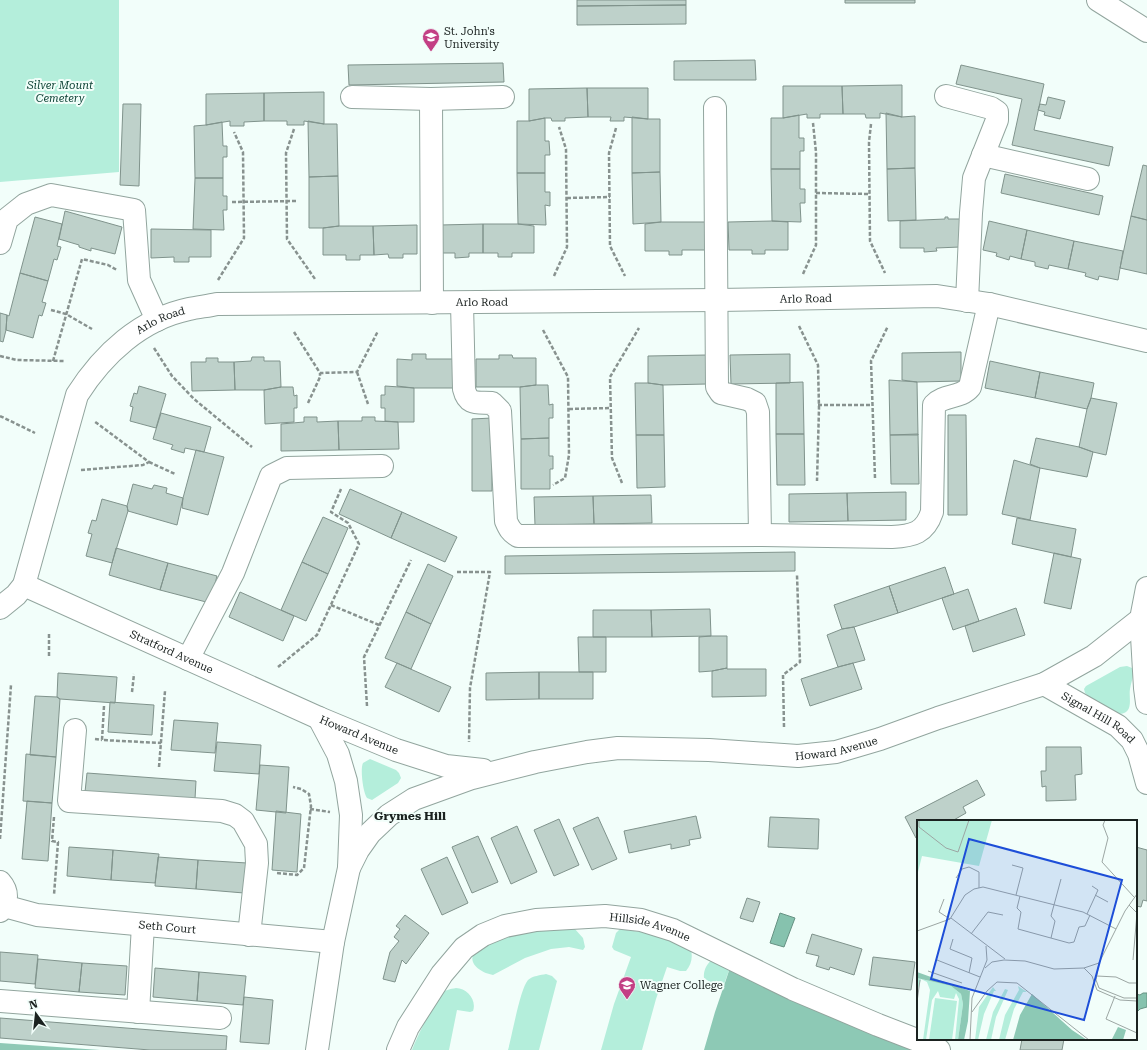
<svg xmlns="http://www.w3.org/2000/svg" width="1147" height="1050" font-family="'Roboto Serif',serif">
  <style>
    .green { fill: #b4eedb }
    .forest { fill: #8dc9b5 }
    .water { fill: #86c2ae; stroke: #669283 }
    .building { fill: #bed1ca; stroke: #80938c }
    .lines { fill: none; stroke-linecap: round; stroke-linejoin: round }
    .minor-casing { stroke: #92a59e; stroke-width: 24 }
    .path { stroke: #88928f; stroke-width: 2.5; stroke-dasharray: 4 2; stroke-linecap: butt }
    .minor { stroke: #fff; stroke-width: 22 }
    .labels { text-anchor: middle; stroke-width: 4; stroke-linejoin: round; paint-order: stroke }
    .poi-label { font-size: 11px; fill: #1b2220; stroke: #f2fefa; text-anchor: start }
    .park-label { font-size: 11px; font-style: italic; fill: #093f32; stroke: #f2fefa }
    .street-label { font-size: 11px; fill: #1b2220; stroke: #f2fefa }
    .neighbourhood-label { font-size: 12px; font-weight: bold; fill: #1b2220; stroke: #f2fefa }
    .inset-road { fill: none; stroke: #9ca6a3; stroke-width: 1 }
    .view { fill: #1d4ed8; fill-opacity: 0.15; stroke: #1d4ed8; stroke-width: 2 }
    .inset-edge { fill: none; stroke: #1b2220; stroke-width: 2 }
  </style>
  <rect width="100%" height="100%" fill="#f2fefa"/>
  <!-- green -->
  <path class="green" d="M0,0H119V172L0,182Z
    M1127,666L1132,668C1135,675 1131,682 1130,689C1129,695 1131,702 1129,708C1121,725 1092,700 1085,693L1084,689L1086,686L1120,667Z
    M370,759L396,770L399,773L401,778L398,783L372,800L367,798C363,792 360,769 363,763Z
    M574,928L583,938L585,947L583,950L569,947L551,949L525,958L493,975C481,973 465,963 476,950L517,931Z
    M620,929L661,935L691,950C693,958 691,965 686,971H680L667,967L656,999L642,1050H601L614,1004L631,957L614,950L612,947L616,933Z
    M713,959L731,965L723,987L713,984L704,978C703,971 707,963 713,959Z
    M546,974L552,976L557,981L539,1050H508C512,1036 520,989 528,980C532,976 541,975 546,974Z
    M456,988C467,988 477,1000 473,1011L470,1012L457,1010L449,1050H412C416,1039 434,1002 441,994C445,990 450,989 456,988Z"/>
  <!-- forest -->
  <path class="forest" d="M731,965L927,1050H704L715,1012Z
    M0,1043L100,1050H0Z"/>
  <!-- water -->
  <path class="water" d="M780,913L795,918L784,947L770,943Z
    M1143,993H1147V1007L1140,1009L1136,1013V994L1140,995Z"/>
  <!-- building -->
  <path class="building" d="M577,0H686V5L577,6Z
    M845,0H915V3H845Z
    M686,5V24L577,25V6Z
    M755,60L756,80H674V61Z
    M503,63L504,82L349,85L348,65Z
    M961,65L1044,84L1034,130L1113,147L1109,166L1012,145L1022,99L956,84Z
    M902,85V117L880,113V118H866L865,114H843L842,86Z
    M783,86H842L843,114H820V118H807V114L783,118Z
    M587,88H648V119L624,117V121H610L611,117H588Z
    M587,88L588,117L565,118V121H552L551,118H545L529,121V89Z
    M324,92V124L304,121V125H287V121H264V93Z
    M264,93V121L244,122V126H230V121L206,125V94Z
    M1048,97L1065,101L1060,119L1044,115L1045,112L1038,110L1040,104L1046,105Z
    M123,104H141L139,186L120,185Z
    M886,113L902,117L915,116V168L887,169Z
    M799,115V138H804V151H800V169H771V118H783Z
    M632,117L648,119H660V172L632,173Z
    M545,118V141H549L550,155H545V173H517V121H529Z
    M308,121L324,124H337L338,176L309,177Z
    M222,122L223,146H227V157H223V178H195L194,126L206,125Z
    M1143,165L1147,166V220L1131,216Z
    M915,168L916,220L888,221L887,169Z
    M771,169H800V189H805V203H800L801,222L772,221Z
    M660,172L661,222L633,224L632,173Z
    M517,173H545V192H550V206L545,205L546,225L518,224Z
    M1005,174L1103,196L1099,215L1001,193Z
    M338,176L339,226L323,228H309V177Z
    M195,178H223V196H227V210H223L224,230L193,229Z
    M65,211L122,227L115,254L91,248V251L79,247V245L59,239Z
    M1131,216L1147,220V274L1120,268Z
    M35,217L62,224L57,246L61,247L57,260L54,259L48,281L20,273Z
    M945,217H948V219H960V247L936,248L937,251L924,252V248H900V221L945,219Z
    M772,221L788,222V250H765V254H752V250H729L728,222Z
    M989,221L1027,230L1021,259L1010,256L1009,260L996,256L997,253L983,250Z
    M661,222H705L706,250H682V255H669V251H645V224Z
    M483,224H518L534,226V253H512V257H498V253H483Z
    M483,224V253H469V257L455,258V253H440V225Z
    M417,225V254H403V258H389L388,254L374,255L373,226Z
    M339,226H373L374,255H360V260H346V255H323V228Z
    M151,229L211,230V257H189V262H174V257L151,258Z
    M1027,230L1074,241L1068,269L1049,265L1048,269L1035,266V262L1021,259Z
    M1074,241L1123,251L1118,280L1099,276L1098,280L1085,276L1086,273L1068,269Z
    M20,273L48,281L42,302L46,303L42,316L39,315L33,338L6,330L7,315L9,316Z
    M0,313L7,315L6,330L3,342L0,341Z
    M961,352V381L917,382L902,380V353Z
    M412,354H426V359H453V388H414L397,386V359L412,360Z
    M790,354V383L731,384L730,355Z
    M499,355H512L513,358H536V385L520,387H476V359H499Z
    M707,355V384L663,385L648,383V356Z
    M252,357H264V361H280L281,387L264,390H235L234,362L251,361Z
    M206,358H218V362H234L235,390L192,391L191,362H206Z
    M990,361L1040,372L1035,398L985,388Z
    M1040,372L1094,383L1091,398L1087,409L1035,398Z
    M889,380L917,382L918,435H890Z
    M803,382L804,434H776V383Z
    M635,383H648L663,385L664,435H636Z
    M536,385H548L549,405L553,404V418H549V438L521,439L520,387Z
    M139,386L166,394L156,428L130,421L133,407L130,406L134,393L137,394Z
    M385,386L414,388V422H398L385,421V408H381V395H385Z
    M281,387H293L294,396L297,395V408H294V422L265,424L264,390Z
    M1091,398L1117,403L1106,455L1093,452L1079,447L1087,409Z
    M161,413L211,427L204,452L185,448L184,453L171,449L173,445L153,439Z
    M948,415H966L967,515H948Z
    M304,417H317V422L338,421L339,450L281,451V424L304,422Z
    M362,417H375V421L398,422L399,449L339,450L338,421H362Z
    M492,418V491H472V419Z
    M776,434H804L805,485H777Z
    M918,434L919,484H891L890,435Z
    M636,435H664L665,487L637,488Z
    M549,438V456H553V469H550V489H521V439Z
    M1036,438L1079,447L1093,452L1087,477L1040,468L1030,464Z
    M196,450L224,457L208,515L182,508L183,498Z
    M1014,460L1040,468L1030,520L1002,514Z
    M133,484L152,489L154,485L167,488L166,493L183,498L177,525L128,511L127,506Z
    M350,489L402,512L391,538L339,514Z
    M906,492V520L848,521L847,493Z
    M847,493L848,521L789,522V494Z
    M651,495L652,523L594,524L593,496Z
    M593,496L594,524L535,525L534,497Z
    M102,499L127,506L128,511L112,563L86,556L92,534L88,533L92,520L96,521Z
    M402,512L457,537L445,562L391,538Z
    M323,517L348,528L328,574L302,562Z
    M1017,518L1076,529L1071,557L1012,544Z
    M116,548L168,563L160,590L109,575Z
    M795,552V571L505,574V556Z
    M1054,553L1081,559L1071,609L1044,603Z
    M302,562L328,574L306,621L281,610Z
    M168,563L217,576L210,603L160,590Z
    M428,564L453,576L431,624L406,612Z
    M945,567L954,594L898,613L889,586Z
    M889,586L898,613L854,627L842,629L834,605Z
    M968,589L979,621L953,630L942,598Z
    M240,592L294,616L283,641L229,617Z
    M1016,608L1025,635L973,652L965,626Z
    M710,609L711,636L652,637L651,610Z
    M593,610H651L652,637H593Z
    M406,612L431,624L411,669L385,658Z
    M854,627L865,660L838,667L827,635L842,629Z
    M711,636H727V668L712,671L699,672V637Z
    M578,637H606V672H579Z
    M397,663L451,687L439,712L385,687Z
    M853,663L862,689L810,706L801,679L838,667Z
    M727,668V669H766V696L712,697V671Z
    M539,672H593V699H539Z
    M539,672V699L486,700V673Z
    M58,673L117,677L115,703L60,699L57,697Z
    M35,696L57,697L60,699L56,757L30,755Z
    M110,702L154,705L152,735L108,732Z
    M174,720L218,723L215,753L171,750Z
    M217,742L261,745L259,774L214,771Z
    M1046,747H1081L1082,774L1075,775L1076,800L1046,801V786L1042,787L1041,771H1046Z
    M26,754L56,757L52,803L23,801Z
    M260,765L289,767L286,813L256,810Z
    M87,773L196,781L195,799L85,792Z
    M977,780L985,795L963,807L966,813L952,821H918V837L916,838L905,817Z
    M27,801L52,803L48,861L22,859Z
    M276,811L301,814L297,872L272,870Z
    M696,816L701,838L689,840L690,845L671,849V844L629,853L624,831Z
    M598,817L617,859L592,870L573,828Z
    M770,817L819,819L818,849L768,847Z
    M559,819L579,865L554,876L534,830Z
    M517,826L537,872L511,884L491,838Z
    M478,836L498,882L472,893L452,847Z
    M69,847L113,850L111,880L67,876Z
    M1136,847L1147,850V901L1143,900L1141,907L1136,906Z
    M113,850L159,854L155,883L111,880Z
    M158,857L198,860L196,889L155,886Z
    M447,857L468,903L442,915L421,869Z
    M198,860L247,863L244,893L196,889Z
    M747,898L760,902L753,922L740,918Z
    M405,915L429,933L406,964L402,960L395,982L383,979L390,952L399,941L394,937L400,929L396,926Z
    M812,934L862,949L854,975L830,967L829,970L816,966L819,956L806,953Z
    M0,952L38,955L35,984L0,981Z
    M873,957L915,962L911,990L869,985Z
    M38,959L82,963L79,992L35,988Z
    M82,963L127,966L125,995L79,992Z
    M155,968L199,972L197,1001L153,997Z
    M199,972L246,976L243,1005L197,1001Z
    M244,997L273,1000L269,1044L240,1042Z
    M0,1018L227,1036L226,1050H150L0,1038Z
    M1022,1039H1064L1062,1050H1020Z"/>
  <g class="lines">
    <!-- minor casing -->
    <g class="minor-casing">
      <g id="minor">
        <path d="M1098,0L1147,31"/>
        <path d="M946,96L991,108L997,112V120L974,178L971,213L967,301"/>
        <path d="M352,97L431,99L432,303"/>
        <path d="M431,99L503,97"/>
        <path d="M715,108L717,387L721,393L747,399L755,403L758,412L760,535"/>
        <path d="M983,155L1088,179"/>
        <path d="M0,243L7,219L26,204L51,195L134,210L139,280L157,320"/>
        <path d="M462,303L464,389C468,406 478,402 492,403L500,411L506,521C509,528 511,532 518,536L760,535L892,537C913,536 925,533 932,512L934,405C944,394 960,399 970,387L989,304"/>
        <path id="s1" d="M24,585L319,718L396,750L446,766L483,770"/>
        <path id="s2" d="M0,608L16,595L24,585L77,395C103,354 141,319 189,309C198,307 208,306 217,304L718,300L937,296L989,304L1147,341"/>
        <path d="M1141,619L1145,688L1147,703"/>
        <path d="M188,659L233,573L271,476L287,468L382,466"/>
        <path id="s3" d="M1044,684L1118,726L1132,740L1139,754L1147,783"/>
        <path d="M75,730L69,801L222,811L235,815L243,821L256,844L257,863L249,935"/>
        <path id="s4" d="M349,868L358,850L370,833L389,815L414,799L472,778L535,762L587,752L618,748L709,750L798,756L836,752L880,739L938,718L1044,684L1094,656L1141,619L1147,588"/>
        <path d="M0,882C8,891 8,901 0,911"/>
        <path id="s5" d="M4,906L37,915L333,942"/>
        <path d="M0,1001L220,1018"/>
        <path d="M138,1012L143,925"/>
        <path d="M317,1050L333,942L349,868L351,815L346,781L338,754L319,718"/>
        <path id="s6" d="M398,1050L408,1027L442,974L464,948L483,935L505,926L536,920L605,916L641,920L673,930L793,989L878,1025L935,1047L939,1050"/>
      </g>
    </g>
    <!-- path -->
    <path class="path" d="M871,124L869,142L870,241L885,273
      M616,128L609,153L610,246L625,276
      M294,129L286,153L287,239L315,279
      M816,193L870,194
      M567,198L610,197
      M232,202L297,201
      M803,274L816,245V152L813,123
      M554,276L567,247L566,149L559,127
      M218,280L244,238L243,152L234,132
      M51,310L66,314L92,329
      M799,326L818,365L819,408L817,481
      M543,330L568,377L569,455L565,478L553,485
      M294,332L320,373L357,372L378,331
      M154,348L172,376L194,399L252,447
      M0,356L17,360L64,361
      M53,361L82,259L108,265L117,270
      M357,372L368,404
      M308,403L320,377V373
      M818,405H872
      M569,409L611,408
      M0,416L35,433
      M149,462L175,474
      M81,470L143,465L149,462L94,421
      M875,478L871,361L888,326
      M622,483L612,458L610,377L639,328
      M457,572H490L470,688L469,742
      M331,605L379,625
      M49,634V658
      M278,667L317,635L359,544L348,523L331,512L341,489
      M132,692L134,674
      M104,706L102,740L161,743
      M367,706L364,657L411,560
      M784,727L783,675L800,662L797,575
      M95,739L102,740
      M159,767L165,691
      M310,809L330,812
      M54,817L52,841L58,842L54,895
      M0,839L11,685
      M277,873L297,875L304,868L311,806L309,794L301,789L293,787"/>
    <!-- minor -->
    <use href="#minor" class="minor"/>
  </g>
  <!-- icons -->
  <defs>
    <g id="university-pin" transform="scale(0.9)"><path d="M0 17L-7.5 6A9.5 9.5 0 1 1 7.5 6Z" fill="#c33f84" stroke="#f2fefa"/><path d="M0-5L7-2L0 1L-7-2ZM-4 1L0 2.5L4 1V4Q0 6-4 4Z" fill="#fff"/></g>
  </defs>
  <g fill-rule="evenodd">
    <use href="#university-pin" x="431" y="37"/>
    <use href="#university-pin" x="627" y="985"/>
  </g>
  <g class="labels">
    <!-- poi labels -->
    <g class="poi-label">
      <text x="444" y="35">St. John's<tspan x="444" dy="13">University</tspan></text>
      <text x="640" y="989">Wagner College</text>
    </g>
    <!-- park labels -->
    <g class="park-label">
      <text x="60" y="89">Silver Mount<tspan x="60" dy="13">Cemetery</tspan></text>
    </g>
    <!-- street labels -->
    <g class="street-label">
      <text dy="4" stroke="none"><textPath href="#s2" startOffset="993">Arlo Road</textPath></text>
      <text dy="4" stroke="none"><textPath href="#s2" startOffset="669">Arlo Road</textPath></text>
      <text dy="4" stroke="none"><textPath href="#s2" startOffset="345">Arlo Road</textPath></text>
      <text dy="4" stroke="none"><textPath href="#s1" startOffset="162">Stratford Avenue</textPath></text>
      <text dy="4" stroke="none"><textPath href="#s3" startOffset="64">Signal Hill Road</textPath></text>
      <text dy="4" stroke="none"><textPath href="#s1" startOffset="367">Howard Avenue</textPath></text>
      <text dy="4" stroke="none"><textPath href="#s4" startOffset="527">Howard Avenue</textPath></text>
      <text dy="4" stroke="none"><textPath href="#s5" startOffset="165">Seth Court</textPath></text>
      <text dy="4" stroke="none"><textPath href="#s6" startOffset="316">Hillside Avenue</textPath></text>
    </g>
    <!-- neighbourhood labels -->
    <g class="neighbourhood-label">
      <text x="410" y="820">Grymes Hill</text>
    </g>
  </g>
  <!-- overview -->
  <g transform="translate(917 820)">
    <rect width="220" height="220" fill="#f2fefa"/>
    <path d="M0,0H75L62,46L5,36L0,56ZM0,158L34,166L44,174L46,184L41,220H38L42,179L39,173L37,179L23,177L21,171L15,180L9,220H6L13,170L10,162L4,159L0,173ZM101,166L110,172H106L97,189L88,220H82L88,195L102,170ZM76,167L79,171H77L67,194L61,220H58L62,187ZM88,169L91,170L79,197L74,220H69L76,192ZM18,178L40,181L35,220H12Z" fill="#b4eedb"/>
    <path d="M0,152L53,171L51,201L47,220H41L46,184L44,174L34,166L0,158ZM115,174L155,210L170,220H96L103,195ZM201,207L209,210L206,220H192L195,219Z" fill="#8dc9b5"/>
    <path class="inset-road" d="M2,0V7L29,28L41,32L52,0M188,0L186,5L191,18L185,42L217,77M95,45L106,48L99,75M39,58L45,49L52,47L62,52V68M178,75L191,82M103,76L100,88L104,92L101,109L152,123L157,122L162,107L168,106L173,95M27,79L22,92L33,99M212,85L220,93L216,140M170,94L181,70L175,66M34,98L88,139M0,111L33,99L48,75L57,69L66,67L166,92L199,109M54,114L71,92L86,95M134,118L138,101L134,96L144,59M36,119L33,129L55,138L52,153M20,140L63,157M182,143L179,160L182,168L207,178H219M68,148L75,142L87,140L108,141L137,149L167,148L182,143L208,91L220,74M167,148L175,156L180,170L203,180L220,181M11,151L45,163M180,156L199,157L212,163H220M198,176L189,199L220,213M0,182L3,160M55,192L70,171L80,162L100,163L172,220M53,220L55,178L70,140L69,126"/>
    <path class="view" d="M52,19L205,60L167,200L14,159Z"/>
    <rect width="220" height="220" class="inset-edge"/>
  </g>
  <!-- north arrow -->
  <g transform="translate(36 1014) rotate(345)" stroke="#f2fefa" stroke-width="3" paint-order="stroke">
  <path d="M0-3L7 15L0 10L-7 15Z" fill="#1b2220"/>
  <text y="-6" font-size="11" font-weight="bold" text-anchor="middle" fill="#1b2220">N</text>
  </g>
</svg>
